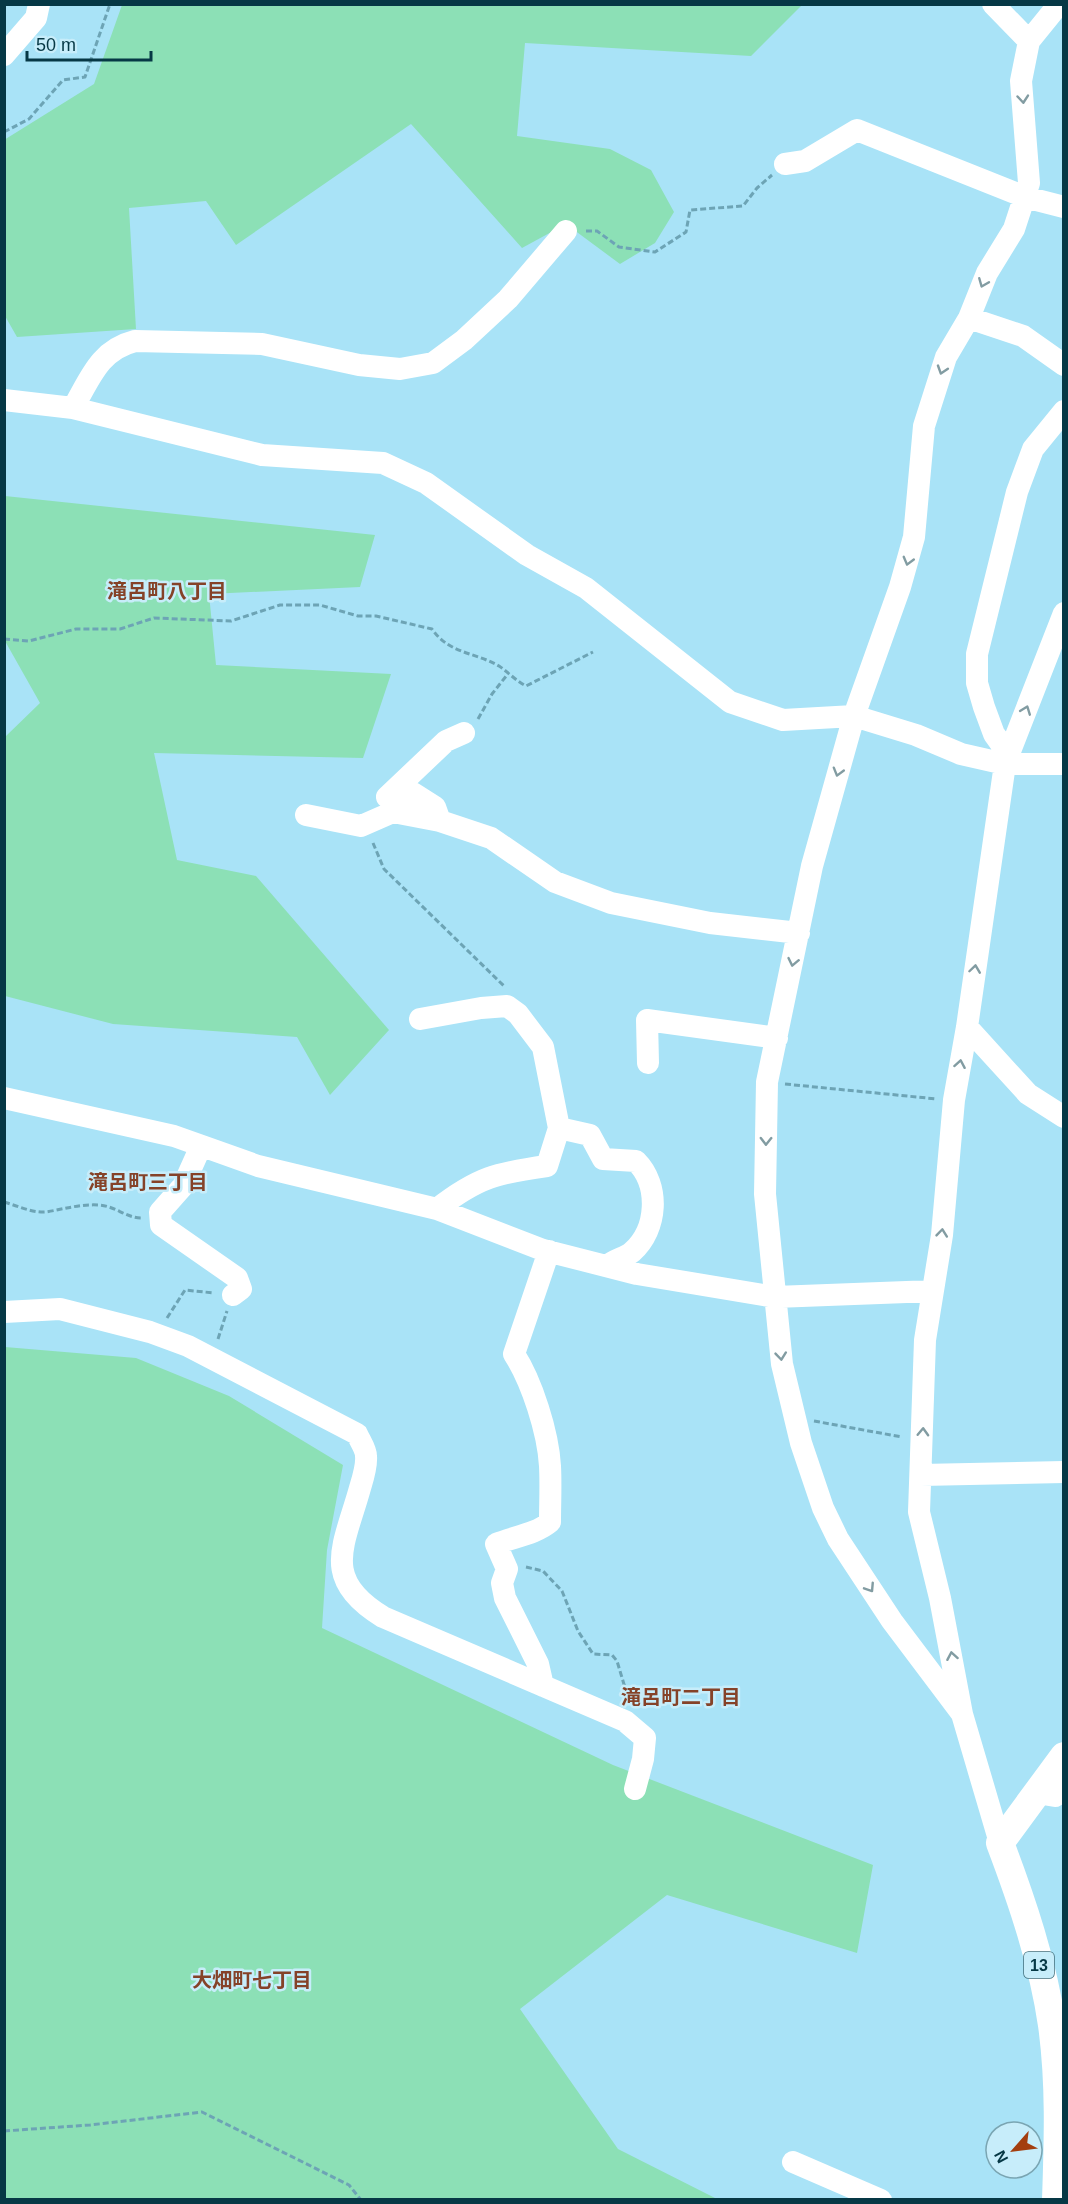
<svg xmlns="http://www.w3.org/2000/svg" width="1068" height="2204" font-family="Helvetica,'Noto Sans JP',sans-serif">
  <style>
    .green { fill: #8ce0b6 }
    .lines { fill: none; stroke-linecap: round; stroke-linejoin: round }
    .path { stroke: #6da4b5; stroke-width: 3; stroke-dasharray: 6 3; stroke-linecap: butt }
    .minor { stroke: #fff; stroke-width: 22 }
    .major { stroke: #fff; stroke-width: 28 }
    .oneway { stroke: #829ca2 }
    .labels { text-anchor: middle; stroke-width: 5; stroke-linejoin: round; paint-order: stroke }
    .shield { fill: #c7edfa; stroke: #406e7b; stroke-width: 1.5 }
    .shield-label { font-size: 16px; font-weight: bold; fill: #063845 }
    .neighbourhood-label { font-size: 20px; font-weight: bold; fill: #854228; stroke: #c7edfa }
  </style>
  <rect width="100%" height="100%" fill="#a9e3f7"/>
  <!-- green -->
  <path class="green" d="M122,5H802L751,56L525,43L517,136L610,149L651,170L674,212L655,243L620,264L566,224L522,248L411,124L236,245L206,201L129,208L136,329L17,337L5,316L4,140L94,84Z
    M5,496L375,535L360,587L209,594L216,665L391,674L363,758L154,753L177,860L256,876L389,1030L330,1095L297,1037L113,1024L5,996V737L40,703L5,641Z
    M5,1347L136,1358L229,1396L343,1465L327,1550L322,1628L613,1765L873,1865L857,1953L667,1895L520,2009L618,2149L717,2199L5,2200Z"/>
  <g class="lines">
    <!-- path -->
    <path class="path" d="M4,132L29,119L63,80L85,77L110,4
      M586,231H597L619,247L655,252L686,232L690,210L743,206L757,188L772,175
      M4,639L29,641L76,629H120L154,618L231,621L280,605H320L358,616H376L432,629C449,654 475,652 499,666C508,672 515,680 526,686L593,652
      M478,719L492,694L507,675
      M373,843L384,869L505,987
      M785,1084L937,1099
      M4,1202C18,1206 32,1213 46,1212C64,1209 80,1204 98,1205C114,1205 127,1219 143,1218
      M167,1318L185,1290L214,1293
      M218,1339L227,1311
      M814,1421L902,1437
      M526,1567L543,1571L562,1591L578,1631L593,1654L612,1655L617,1661L629,1701
      M4,2131L90,2125L202,2112L349,2185L361,2200"/>
    <!-- minor -->
    <path class="minor" d="M993,4L1029,41
      M4,55L36,18L39,4
      M785,164L805,161L857,130L1025,197L1064,207
      M969,318L1023,336L1064,365
      M4,400L73,408L262,455L383,463L426,483L527,555L586,588L730,702L783,720L854,716L916,735L961,754L1005,764H1064
      M73,408C90,379 99,350 135,341L262,344L359,365L400,369L433,363L464,340L508,299L566,231
      M1009,755L994,734L984,707L977,683V654L1017,492L1033,449L1064,411
      M306,815L361,826L393,812L440,821L491,838L555,882L611,903L710,923L799,933
      M440,821L435,807L413,793L387,797L446,741L464,733
      M420,1019L481,1008L507,1006L518,1014L543,1047L559,1128L547,1166C497,1173 478,1177 437,1209
      M967,1027L1028,1094L1064,1117
      M648,1063L647,1020L777,1038
      M4,1098L174,1136L258,1166L437,1209L543,1250L637,1274L775,1297L933,1291
      M559,1128L590,1135L603,1159L636,1161C660,1185 658,1229 632,1252C625,1258 615,1259 607,1266
      M201,1146L183,1186L160,1212L161,1225L237,1278L241,1289L233,1295
      M4,1312L60,1309L150,1332L188,1346L357,1434C360,1441 366,1449 366,1456C367,1466 363,1478 360,1488C344,1546 320,1579 383,1617L625,1721L645,1738L643,1759L635,1789
      M921,1475L1064,1472
      M543,1686L538,1664L505,1598L502,1583L507,1569L496,1544C513,1537 536,1534 550,1522C550,1504 551,1485 550,1466C548,1432 532,1382 514,1354L549,1251
      M962,1714L892,1621L838,1539L823,1508L801,1443L782,1364L765,1194L767,1082L812,866L854,716L900,587L914,537L924,426L946,357L969,318L987,273L1014,229L1029,183L1021,81L1029,41L1059,4
      M1037,1793L1055,1796L1064,1790
      M1000,1843L962,1714L940,1598L919,1512L925,1340L942,1235L954,1100L967,1027L1005,764L1064,613
      M793,2162L881,2200"/>
    <!-- major -->
    <path class="major" d="M1056,2200C1058,2141 1060,2083 1052,2025C1043,1963 1022,1901 1000,1843L1064,1756"/>
  </g>
  <!-- one-way arrows -->
  <defs><path id="oneway-chevron" d="M-2-3.5L2.5 0L-2 3.5" fill="none" stroke-width="1.6" stroke-linecap="round" stroke-linejoin="round" transform="scale(1.5)"/></defs>
  <g class="oneway">
    <use href="#oneway-chevron" transform="translate(1023 99) rotate(85)"/>
    <use href="#oneway-chevron" transform="translate(983 283) rotate(112)"/>
    <use href="#oneway-chevron" transform="translate(942 370) rotate(108)"/>
    <use href="#oneway-chevron" transform="translate(908 561) rotate(105)"/>
    <use href="#oneway-chevron" transform="translate(1026 710) rotate(-69)"/>
    <use href="#oneway-chevron" transform="translate(838 772) rotate(106)"/>
    <use href="#oneway-chevron" transform="translate(793 962) rotate(102)"/>
    <use href="#oneway-chevron" transform="translate(975 969) rotate(-82)"/>
    <use href="#oneway-chevron" transform="translate(960 1064) rotate(-80)"/>
    <use href="#oneway-chevron" transform="translate(766 1141) rotate(91)"/>
    <use href="#oneway-chevron" transform="translate(942 1233) rotate(-84)"/>
    <use href="#oneway-chevron" transform="translate(781 1356) rotate(84)"/>
    <use href="#oneway-chevron" transform="translate(923 1432) rotate(-88)"/>
    <use href="#oneway-chevron" transform="translate(870 1588) rotate(57)"/>
    <use href="#oneway-chevron" transform="translate(952 1656) rotate(-100)"/>
  </g>
  <g class="labels">
    <!-- shield labels -->
    <rect class="shield" x="1024" y="1952" width="30" height="26" rx="4.5"/>
    <g class="shield-label">
      <text x="1039" y="1971">13</text>
    </g>
    <!-- neighbourhood labels -->
    <g class="neighbourhood-label">
      <text x="167" y="598">滝呂町八丁目</text>
      <text x="148" y="1189">滝呂町三丁目</text>
      <text x="681" y="1704">滝呂町二丁目</text>
      <text x="252" y="1987">大畑町七丁目</text>
    </g>
  </g>
  <!-- border -->
  <rect width="1068" height="2204" fill="none" stroke="#063845" stroke-width="12"/>
  <!-- north arrow -->
  <g transform="translate(1014 2150) rotate(242)"><circle r="28" fill="#c7edfa" stroke="#7aa5b2" stroke-width="1.5"/>
  <path d="M0-4.5L10 22L0 15L-10 22Z" fill="#a33e0f"/>
  <text y="-9" font-size="16" font-weight="bold" text-anchor="middle" fill="#063845">N</text>
  </g>
  <!-- scale -->
  <path d="M27 51v9h124v-9" fill="none" stroke="#063845" stroke-width="3"/>
  <text x="36" y="51" font-size="18" fill="#063845" stroke="#c7edfa" stroke-width="4.5" paint-order="stroke">50 m</text>
</svg>
